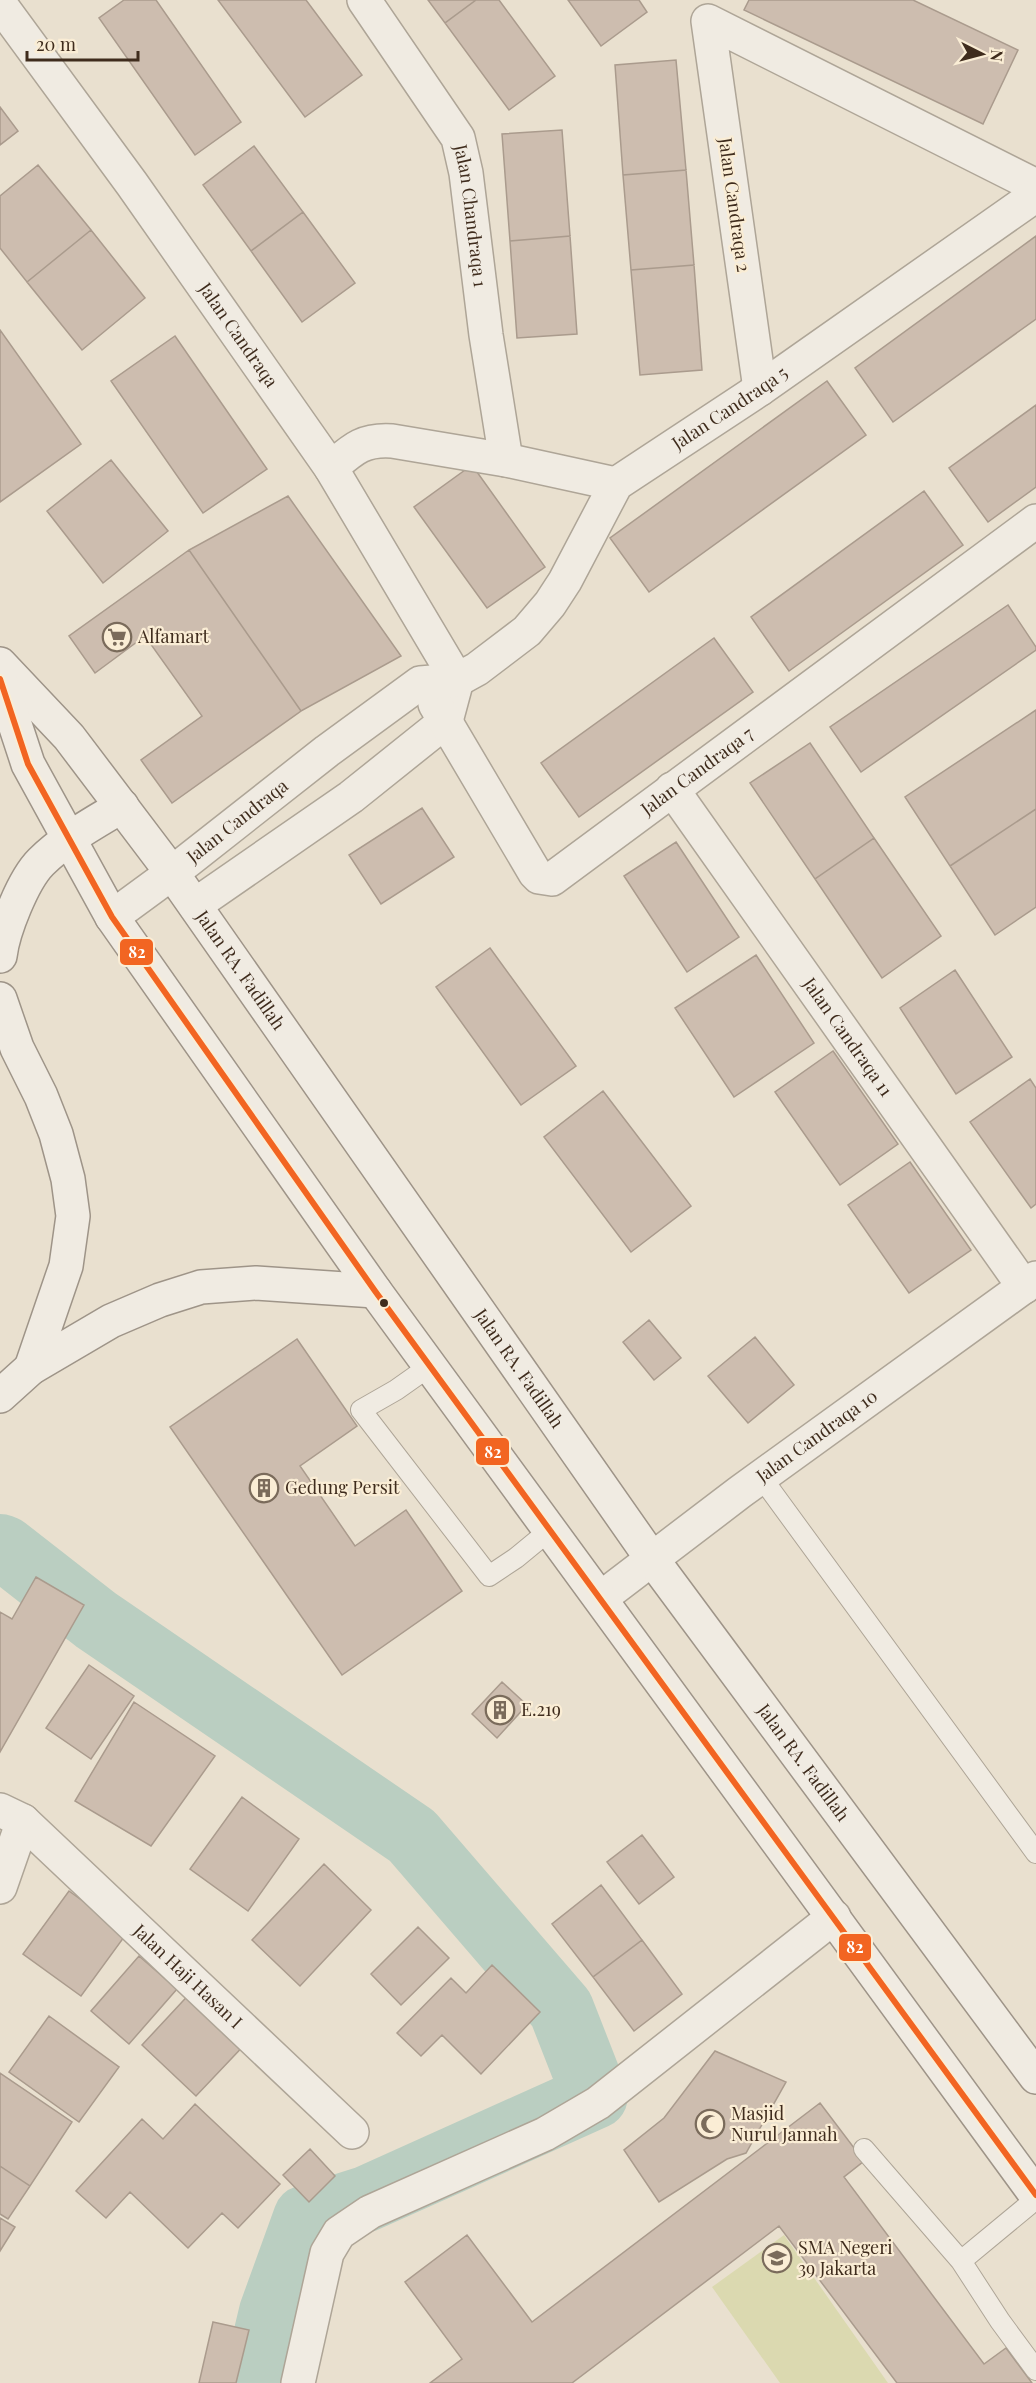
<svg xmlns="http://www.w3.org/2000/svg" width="1036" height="2383" font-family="'Playfair Display',serif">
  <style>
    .green { fill: #dbd9b0 }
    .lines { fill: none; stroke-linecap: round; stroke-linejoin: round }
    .river { stroke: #bacec1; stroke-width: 66 }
    .building { fill: #cdbdaf; stroke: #aa9b8d; stroke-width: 1.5 }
    .lane-casing { stroke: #aea597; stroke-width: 22 }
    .street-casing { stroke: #aea597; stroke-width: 36 }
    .secondary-casing { stroke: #9e9488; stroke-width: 36 }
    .lane { stroke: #f0ebe2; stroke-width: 20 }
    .street { stroke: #f0ebe2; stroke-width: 33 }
    .secondary { stroke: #f0ebe2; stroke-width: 33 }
    .bus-1-casing { stroke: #faedd5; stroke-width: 10 }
    .bus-1 { stroke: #f26522; stroke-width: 6 }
    .bus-dot { fill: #3f2c1d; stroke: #faedd5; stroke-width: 2 }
    .labels { text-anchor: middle; stroke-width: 4.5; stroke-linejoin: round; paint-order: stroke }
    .street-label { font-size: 18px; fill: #3f2c1d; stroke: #faedd5 }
    .poi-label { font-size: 18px; fill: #3f2c1d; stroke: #faedd5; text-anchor: start }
    .line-badge { stroke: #faedd5; stroke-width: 2 }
    .badge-label { font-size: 16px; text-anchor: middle; font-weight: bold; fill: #fff }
  </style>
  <rect width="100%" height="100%" fill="#e9e0cf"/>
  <!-- green -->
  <path class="green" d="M784,2235L888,2383H780L712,2287Z"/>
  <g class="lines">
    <!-- river -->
    <path class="river" d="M0,1547L5,1549L96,1620L412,1836L561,2009L595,2096L366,2199L306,2218L272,2312L255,2383"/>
  </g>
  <!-- building -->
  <path class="building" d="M124,0H156L241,122L195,155L99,18Z
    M218,0H306L362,75L305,117Z
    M428,0H476L445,23Z
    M476,0H499L555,76L509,110L445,23Z
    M568,0H639L647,12L601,46Z
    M749,0H913L1018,50L983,124L744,10Z
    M676,60L686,170L623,175L615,65Z
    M0,107L18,131L0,145Z
    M562,130L570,236L510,241L502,134Z
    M254,146L303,212L251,251L203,185Z
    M38,165L91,230L27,282L0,248V196Z
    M686,170L694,265L631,270L623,175Z
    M303,212L355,283L302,322L251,251Z
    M91,230L145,298L82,350L27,282Z
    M570,236L577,334L517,338L510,241Z
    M1036,236V319L893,422L855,368Z
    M694,265L702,370L640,375L631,270Z
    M0,330L81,444L0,502Z
    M175,336L267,469L203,513L111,381Z
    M827,381L866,435L649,592L610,538Z
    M1036,405V487L988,522L949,468Z
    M111,460L168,531L103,583L47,511Z
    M472,465L545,567L487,608L414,507Z
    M924,491L963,545L789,671L751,617Z
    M288,496L401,656L301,711L189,550Z
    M189,550L301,711L172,803L141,760L202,716L145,636L95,673L69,636Z
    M1008,605L1036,647V650L861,772L830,727Z
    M714,638L753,692L579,817L541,763Z
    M1036,710V809L950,866L905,797Z
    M810,743L874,838L815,879L750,783Z
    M422,808L454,857L381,904L349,855Z
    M1036,809V907L995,935L950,866Z
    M874,838L941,936L882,978L815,879Z
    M676,842L739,937L687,972L624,876Z
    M490,948L576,1066L521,1105L436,987Z
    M756,955L814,1043L734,1097L675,1008Z
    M955,970L1012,1057L956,1094L900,1008Z
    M833,1051L898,1144L840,1185L775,1092Z
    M1030,1079L1036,1088V1204L1031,1208L970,1122Z
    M603,1091L691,1206L631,1252L544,1137Z
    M910,1162L971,1250L909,1293L848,1205Z
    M649,1320L681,1358L654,1380L623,1342Z
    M755,1337L794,1385L748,1423L708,1376Z
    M297,1339L357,1426L300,1466L355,1546L406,1510L462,1591L342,1675L170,1427Z
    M36,1577L84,1605L0,1752V1612L12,1619Z
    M89,1665L134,1696L91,1759L46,1728Z
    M502,1682L527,1705L497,1738L472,1714Z
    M134,1702L215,1756L151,1846L75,1801Z
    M242,1797L299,1839L248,1911L190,1869Z
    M642,1835L674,1877L639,1904L607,1862Z
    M324,1864L371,1910L300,1986L252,1940Z
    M601,1885L642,1940L593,1977L552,1924Z
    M69,1891L127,1933L81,1996L23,1954Z
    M418,1927L449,1958L401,2005L371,1974Z
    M642,1940L682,1994L634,2031L593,1977Z
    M139,1956L177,1989L129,2044L91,2011Z
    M492,1965L540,2012L481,2074L442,2035L421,2056L397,2033L451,1978L466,1993Z
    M195,1988L250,2039L196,2096L142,2045Z
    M49,2016L119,2067L79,2122L9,2072Z
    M715,2051L786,2082L746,2153L727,2159L659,2202L624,2150L664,2118Z
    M0,2073L72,2122L30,2186L0,2166Z
    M820,2103L864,2161L844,2177L984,2364L1006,2348L1032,2383H897L779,2226L572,2383H430L462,2359L405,2282L467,2235L532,2322Z
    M195,2104L280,2184L238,2228L222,2213L188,2248L130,2192L106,2218L76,2191L142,2119L163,2139Z
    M310,2149L335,2176L309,2202L283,2175Z
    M0,2166L30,2186L8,2219L0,2214Z
    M0,2218L15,2227L0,2251Z
    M213,2322L249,2330L236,2383H199Z"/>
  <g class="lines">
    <!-- lane casing -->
    <g class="lane-casing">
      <path id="lane" d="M430,1366L396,1390L361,1410L489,1576L516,1558L550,1530
        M761,1477L1036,1853
        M864,2149L961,2261
        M1036,2199L961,2261L1000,2321L1036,2370"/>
    </g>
    <!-- street casing -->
    <g class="street-casing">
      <g id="street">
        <path id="s1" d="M364,0L458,138L466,173L486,335L506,460"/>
        <path id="s2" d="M0,4L132,184L331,468L457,680L446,721L351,797L195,905"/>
        <path d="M760,389L708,21L1036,186"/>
        <path d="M331,468C352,450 362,439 392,441L506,460L616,484"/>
        <path id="s3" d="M435,704L535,873L539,877L552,879L1036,521"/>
        <path id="s4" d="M672,789L1024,1287"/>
        <path id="s5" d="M112,917L172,873L327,751L420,683L457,680L477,669L527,631L550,604L565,581L616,484L760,389L1036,195"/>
        <path id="s6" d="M601,1598L740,1492L1036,1278"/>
        <path id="s7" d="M0,1810L23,1821L352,2132"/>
        <path d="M0,1887L23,1821"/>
        <path d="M298,2383L327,2253L339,2233L370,2212L545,2134L598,2103L834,1917"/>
      </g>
    </g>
    <!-- secondary casing -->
    <g class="secondary-casing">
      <g id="secondary">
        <path id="s8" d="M0,664L69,737L172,873L652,1559L1036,2077"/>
        <path d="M0,679L28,764L112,917L375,1291L1036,2195"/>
        <path d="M0,956C3,931 23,880 41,862C64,839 94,823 122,806"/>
        <path d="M0,999L17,1048L41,1096L56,1134L68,1179L73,1216L66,1266L31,1368"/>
        <path d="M0,1396L31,1368L111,1321L160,1300L201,1287L256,1283L375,1291"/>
      </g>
    </g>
    <!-- lane -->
    <use href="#lane" class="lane"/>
    <!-- street -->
    <use href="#street" class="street"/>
    <!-- secondary -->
    <use href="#secondary" class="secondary"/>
    <!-- bus-1 casing -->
    <g class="bus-1-casing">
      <path id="bus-1" d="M0,679L28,764L112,917L375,1291L1036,2195"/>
    </g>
    <!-- bus-1 -->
    <use href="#bus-1" class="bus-1"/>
  </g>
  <!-- icons -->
  <defs>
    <g id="supermarket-ring" transform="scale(1.5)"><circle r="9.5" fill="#faedd5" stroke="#7a6b5b" stroke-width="1.5"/><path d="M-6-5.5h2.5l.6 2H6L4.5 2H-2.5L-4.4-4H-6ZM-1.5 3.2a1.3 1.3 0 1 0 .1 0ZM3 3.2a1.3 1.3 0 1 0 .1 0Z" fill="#7a6b5b"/></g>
    <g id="building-ring" transform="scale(1.5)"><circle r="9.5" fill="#faedd5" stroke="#7a6b5b" stroke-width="1.5"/><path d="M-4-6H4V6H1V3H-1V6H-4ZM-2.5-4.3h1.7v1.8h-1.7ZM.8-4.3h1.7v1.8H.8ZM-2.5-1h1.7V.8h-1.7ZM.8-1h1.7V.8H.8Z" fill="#7a6b5b"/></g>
    <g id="mosque-ring" transform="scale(1.5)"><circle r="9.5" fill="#faedd5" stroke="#7a6b5b" stroke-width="1.5"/><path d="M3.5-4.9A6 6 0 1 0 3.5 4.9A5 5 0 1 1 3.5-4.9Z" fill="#7a6b5b"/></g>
    <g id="school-ring" transform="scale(1.5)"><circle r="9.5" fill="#faedd5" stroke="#7a6b5b" stroke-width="1.5"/><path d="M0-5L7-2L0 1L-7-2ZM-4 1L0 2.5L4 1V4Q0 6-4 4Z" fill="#7a6b5b"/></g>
  </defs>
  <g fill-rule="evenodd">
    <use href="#supermarket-ring" x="117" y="637"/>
    <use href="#building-ring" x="264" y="1488"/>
    <use href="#building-ring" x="500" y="1710"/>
    <use href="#mosque-ring" x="710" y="2124"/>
    <use href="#school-ring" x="777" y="2258"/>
  </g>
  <!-- markers -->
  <circle class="bus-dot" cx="384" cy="1303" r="5"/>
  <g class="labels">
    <!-- street labels -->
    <g class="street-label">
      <text transform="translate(734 205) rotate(82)" y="6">Jalan Candraqa 2</text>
      <text dy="6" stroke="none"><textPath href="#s1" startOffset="246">Jalan Chandraqa 1</textPath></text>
      <text dy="6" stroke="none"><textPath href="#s2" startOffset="408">Jalan Candraqa</textPath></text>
      <text dy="6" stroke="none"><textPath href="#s5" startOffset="819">Jalan Candraqa 5</textPath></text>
      <text dy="6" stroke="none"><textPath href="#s3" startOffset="396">Jalan Candraqa 7</textPath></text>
      <text dy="6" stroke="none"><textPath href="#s5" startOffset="158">Jalan Candraqa</textPath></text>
      <text dy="6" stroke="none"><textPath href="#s8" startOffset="390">Jalan RA. Fadillah</textPath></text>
      <text dy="6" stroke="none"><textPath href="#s4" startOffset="304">Jalan Candraqa 11</textPath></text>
      <text dy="6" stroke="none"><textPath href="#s8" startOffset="876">Jalan RA. Fadillah</textPath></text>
      <text dy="6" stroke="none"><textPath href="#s6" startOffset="270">Jalan Candraqa 10</textPath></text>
      <text dy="6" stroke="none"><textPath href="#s8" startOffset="1362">Jalan RA. Fadillah</textPath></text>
      <text dy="6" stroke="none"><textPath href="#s7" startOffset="252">Jalan Haji Hasan I</textPath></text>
    </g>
    <!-- poi labels -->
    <g class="poi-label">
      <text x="138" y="643">Alfamart</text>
      <text x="285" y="1494">Gedung Persit</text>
      <text x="521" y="1716">E.219</text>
      <text x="731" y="2120">Masjid<tspan x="731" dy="21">Nurul Jannah</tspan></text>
      <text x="798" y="2254">SMA Negeri<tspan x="798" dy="21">39 Jakarta</tspan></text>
    </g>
  </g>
  <g class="line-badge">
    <rect x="119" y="938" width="35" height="28" rx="6" fill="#f26522"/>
    <rect x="475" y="1437" width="35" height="29" rx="6" fill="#f26522"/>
    <rect x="838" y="1933" width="34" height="29" rx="6" fill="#f26522"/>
  </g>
  <g class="badge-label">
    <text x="137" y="958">82</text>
    <text x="493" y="1458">82</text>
    <text x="855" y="1953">82</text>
  </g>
  <!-- north arrow -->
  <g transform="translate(982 54) rotate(96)" stroke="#faedd5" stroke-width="4.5" paint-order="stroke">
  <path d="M0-4.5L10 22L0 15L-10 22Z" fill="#3f2c1d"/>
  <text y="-9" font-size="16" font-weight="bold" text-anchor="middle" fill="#3f2c1d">N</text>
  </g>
  <!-- scale -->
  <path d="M27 51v9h111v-9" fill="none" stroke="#3f2c1d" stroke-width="3"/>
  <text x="36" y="51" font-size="18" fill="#3f2c1d" stroke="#faedd5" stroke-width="4.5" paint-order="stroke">20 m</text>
</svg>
